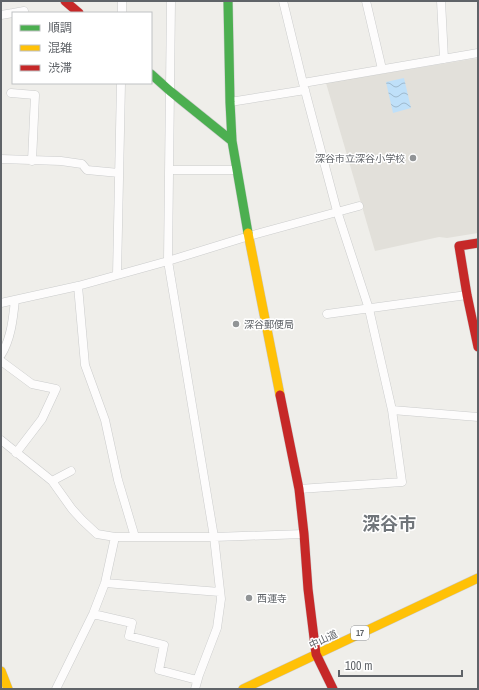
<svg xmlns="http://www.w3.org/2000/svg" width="479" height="690" font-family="'Archivo Narrow','Noto Sans JP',sans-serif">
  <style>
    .education { fill: #e2e0da }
    .water { fill: url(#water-waves) }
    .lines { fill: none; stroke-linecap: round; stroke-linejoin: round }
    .street-casing { stroke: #cbcccc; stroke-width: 9 }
    .fast-casing { stroke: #cacacb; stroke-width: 10 }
    .slow-casing { stroke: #cacacb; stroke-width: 10 }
    .jam-casing { stroke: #cacacb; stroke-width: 10 }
    .street { stroke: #fdfcfc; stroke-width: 8 }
    .fast { stroke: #4caf50; stroke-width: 9 }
    .slow { stroke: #ffc107; stroke-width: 9 }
    .jam { stroke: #c62828; stroke-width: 9 }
    .poi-dot { fill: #919496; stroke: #fff; stroke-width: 1.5 }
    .labels { text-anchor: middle; stroke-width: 3; stroke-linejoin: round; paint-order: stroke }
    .shield { fill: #fff; stroke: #8f9295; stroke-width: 1 }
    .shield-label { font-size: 9px; font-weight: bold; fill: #5f6368 }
    .poi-label { font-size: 10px; fill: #5f6368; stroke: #fff; text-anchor: start }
    .street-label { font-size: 10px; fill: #5f6368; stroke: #fff }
    .town-label { font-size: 18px; font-weight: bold; fill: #70757a; stroke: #fff }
  </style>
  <defs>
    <pattern id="water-waves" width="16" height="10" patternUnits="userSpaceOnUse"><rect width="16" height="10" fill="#bfe0f9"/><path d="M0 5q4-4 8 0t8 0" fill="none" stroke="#9eb9cd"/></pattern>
  </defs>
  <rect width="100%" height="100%" fill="#efeeea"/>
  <!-- education -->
  <path class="education" d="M478,58V233L447,238L439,237L375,251L326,83Z"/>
  <!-- water -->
  <path class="water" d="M404,78L411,108L393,113L386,82Z"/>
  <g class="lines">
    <!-- street casing -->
    <g class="street-casing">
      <path id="street" d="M171,1L168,261L214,537L221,599L217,628L199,675L195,689
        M283,1L303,83L337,211L369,309L392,410L402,482L299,489
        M366,1L382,69
        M441,1L444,59
        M13,13L24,11
        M122,13V1
        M1,15L13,13
        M303,83L478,53
        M11,93L35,95L32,161
        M230,102L305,90
        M1,159L61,161L82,164L87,170L119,173
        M169,170H237
        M117,275L121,83
        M78,286L85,365L105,420L118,480L135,537
        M1,303L78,286L168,261L249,236L359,206
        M327,314L467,295
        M1,355C11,339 13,319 15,300
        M1,361L32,384L56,389L42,419L16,453
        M392,410L478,417
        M1,440L52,481L72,509L82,520L97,534L115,537H214L304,534
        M52,481L71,471
        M105,583L220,592
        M93,614L132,623L129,636L164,645L159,670L197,680
        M56,689L93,614L105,583L115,537"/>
    </g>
    <!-- fast casing -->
    <g class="fast-casing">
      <path id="fast" d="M228,1L230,102L232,141L248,233
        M151,74L170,91L232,141"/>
    </g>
    <!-- slow casing -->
    <g class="slow-casing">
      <path id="slow" d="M248,233L280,395
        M1,671L8,689
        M243,689L478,578"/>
    </g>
    <!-- jam casing -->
    <g class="jam-casing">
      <path id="jam" d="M65,1L79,13
        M478,243L459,246L467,295L478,347
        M280,395L299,489L304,534L308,589L316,654L333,689"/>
    </g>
    <!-- street -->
    <use href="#street" class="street"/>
    <!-- fast -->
    <use href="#fast" class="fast"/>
    <!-- slow -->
    <use href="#slow" class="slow"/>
    <!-- jam -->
    <use href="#jam" class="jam"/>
  </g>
  <!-- markers -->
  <g class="poi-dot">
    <circle cx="413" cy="158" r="4"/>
    <circle cx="236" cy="324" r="4"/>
    <circle cx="249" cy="598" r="4"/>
  </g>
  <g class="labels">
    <!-- shield labels -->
    <rect class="shield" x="351" y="626" width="18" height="14" rx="3"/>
    <g class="shield-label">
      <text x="360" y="636">17</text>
    </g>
    <!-- poi labels -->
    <g class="poi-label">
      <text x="405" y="162" text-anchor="end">深谷市立深谷小学校</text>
      <text x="244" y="328">深谷郵便局</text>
      <text x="257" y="602">西運寺</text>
    </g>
    <!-- street labels -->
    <g class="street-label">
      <text transform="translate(323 639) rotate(-25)" y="4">中山道</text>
    </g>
    <!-- town labels -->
    <g class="town-label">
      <text x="389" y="530">深谷市</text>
    </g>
  </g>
  <!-- border -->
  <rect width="479" height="690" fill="none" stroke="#5f6368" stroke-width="4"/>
  <!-- legend -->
  <rect x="12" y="12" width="140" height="72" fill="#ffffff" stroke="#bfc1c3"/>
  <rect x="20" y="25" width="20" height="6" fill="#4caf50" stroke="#bfc1c3"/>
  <text x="48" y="32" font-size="12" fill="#5f6368">順調</text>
  <rect x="20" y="45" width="20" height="6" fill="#ffc107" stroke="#bfc1c3"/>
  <text x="48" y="52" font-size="12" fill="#5f6368">混雑</text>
  <rect x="20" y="65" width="20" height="6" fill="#c62828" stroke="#bfc1c3"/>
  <text x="48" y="72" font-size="12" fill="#5f6368">渋滞</text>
  <!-- scale -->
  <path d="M339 670v6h123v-6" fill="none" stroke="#5f6368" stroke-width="2"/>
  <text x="345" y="670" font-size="12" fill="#5f6368" stroke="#ffffff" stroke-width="3" paint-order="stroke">100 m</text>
</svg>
